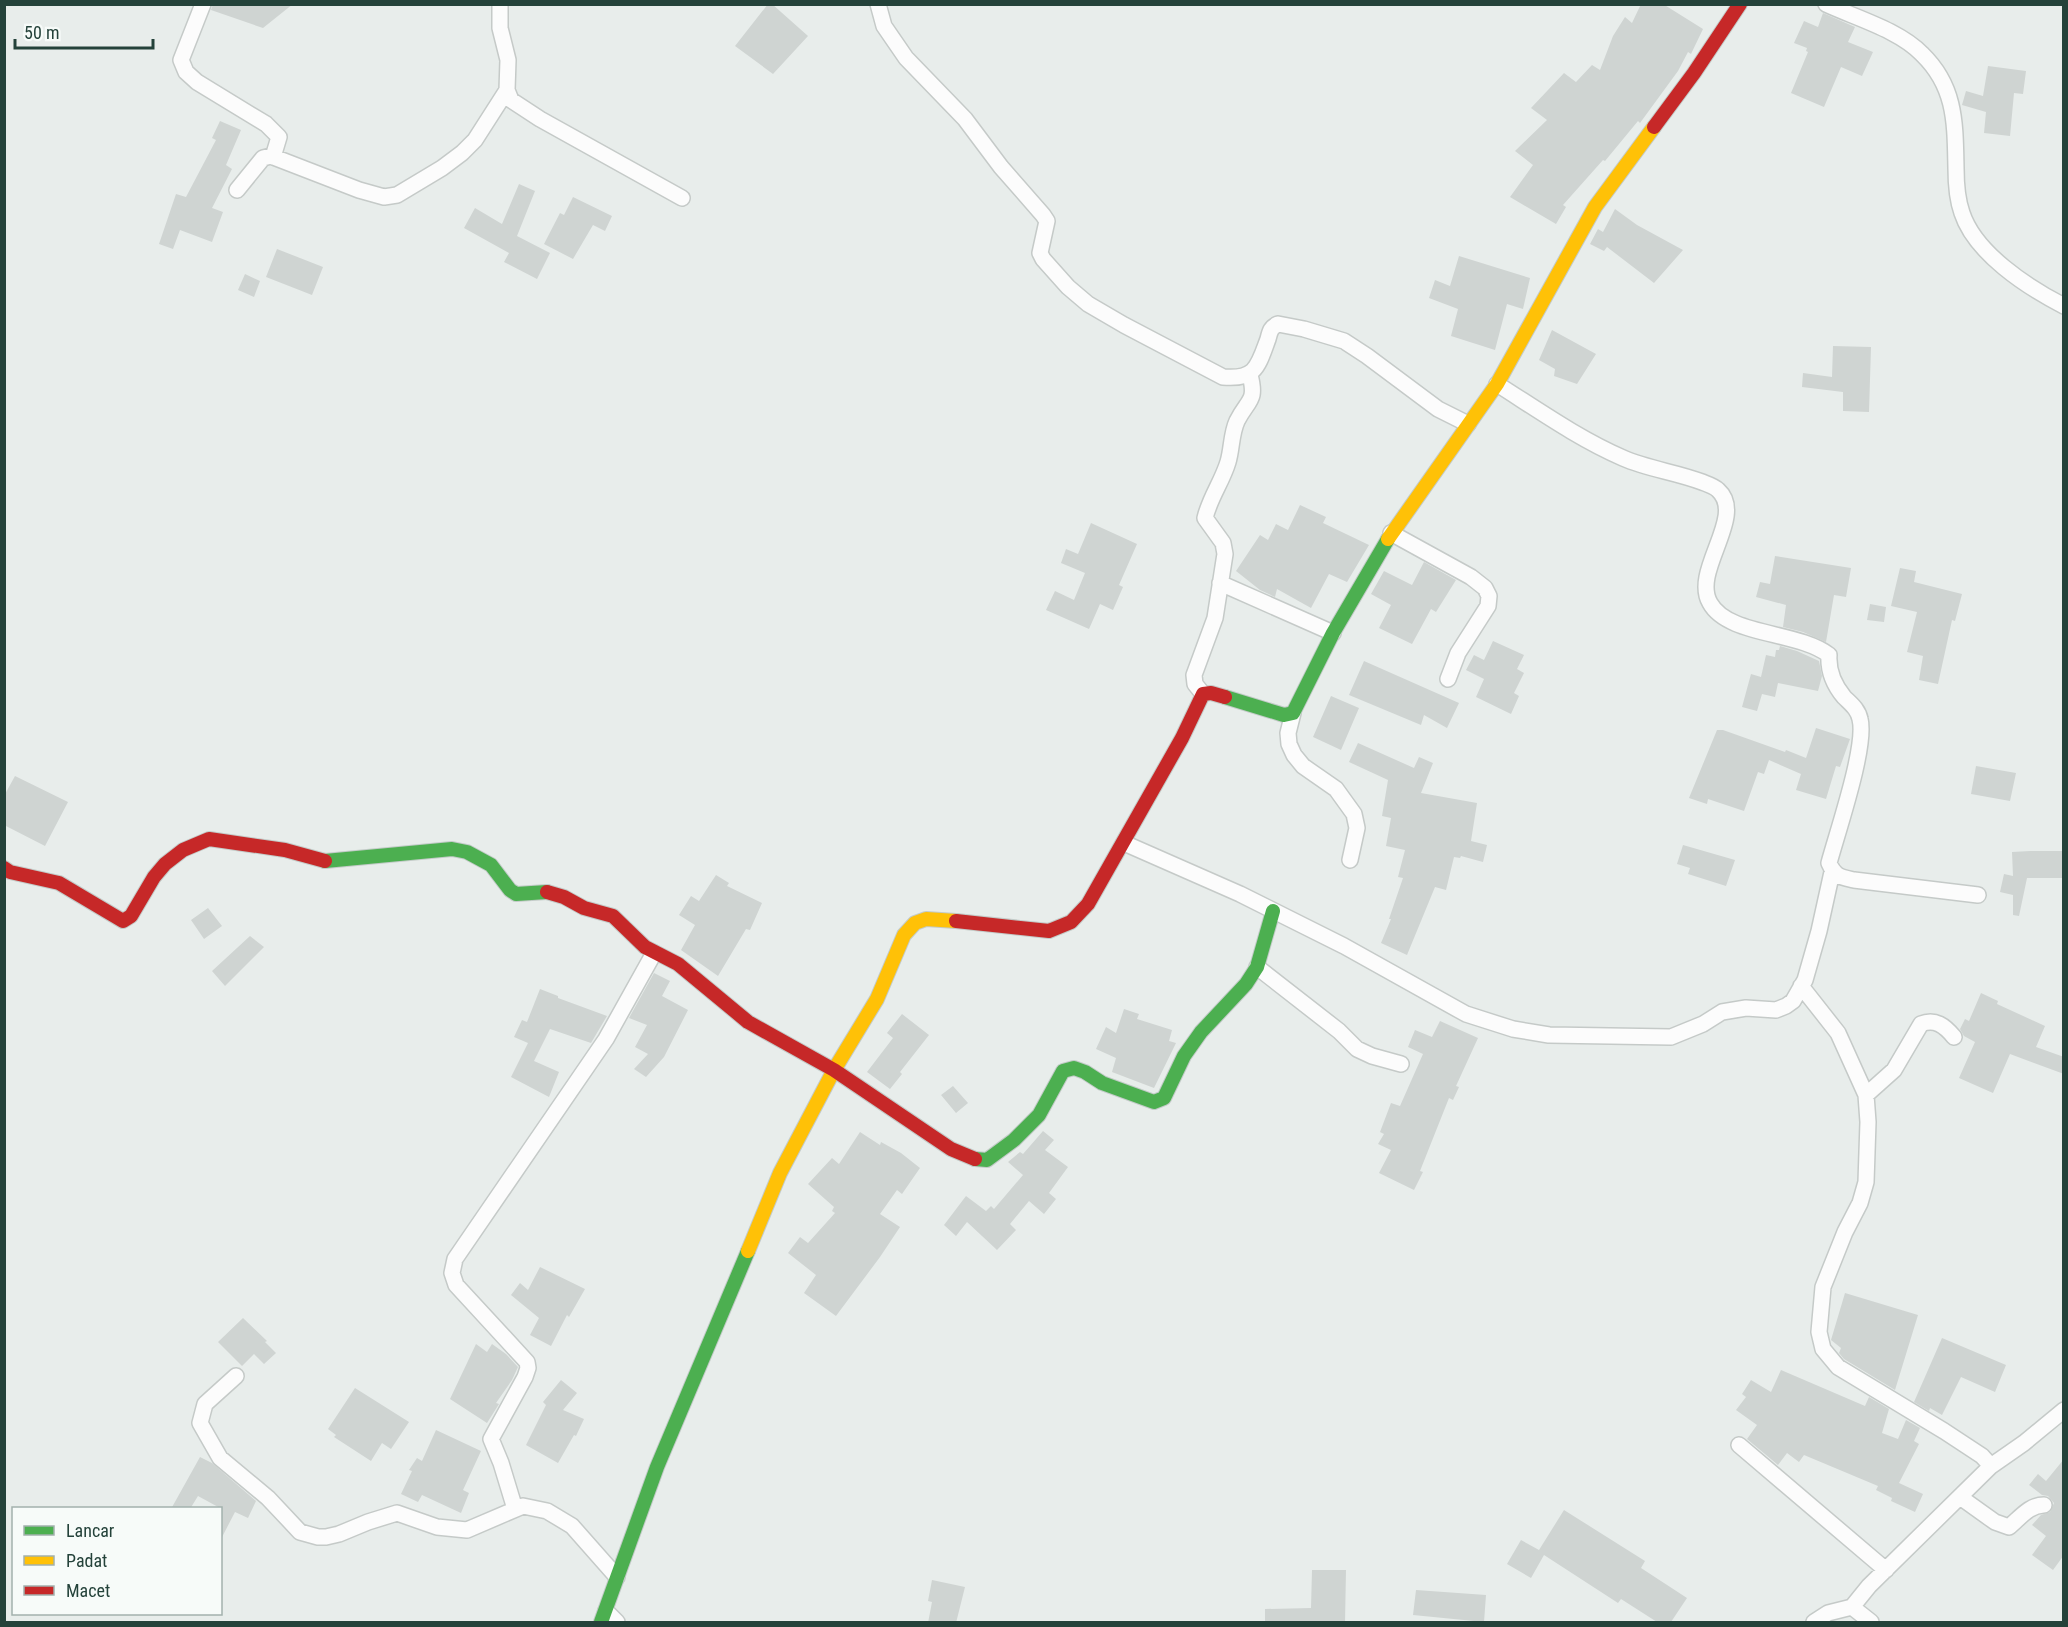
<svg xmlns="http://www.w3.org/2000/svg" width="2068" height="1627" font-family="'Roboto Condensed',sans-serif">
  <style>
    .building { fill: #cfd4d2 }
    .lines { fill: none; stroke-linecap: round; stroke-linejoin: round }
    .street-casing { stroke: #c5cac8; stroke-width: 18 }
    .fast-casing { stroke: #c3cbc8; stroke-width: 16 }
    .slow-casing { stroke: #c3cbc8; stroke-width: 16 }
    .jam-casing { stroke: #c3cbc8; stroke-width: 16 }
    .street { stroke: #fcfcfc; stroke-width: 15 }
    .fast { stroke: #4caf50; stroke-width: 14 }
    .slow { stroke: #ffc107; stroke-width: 14 }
    .jam { stroke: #c62828; stroke-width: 14 }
  </style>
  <rect width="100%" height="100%" fill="#e8edeb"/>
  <!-- building -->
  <path class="building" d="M213,4H293L263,28L211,10Z
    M768,4H772L808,36L773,74L735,46Z
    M1641,4H1663L1703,29L1691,54L1688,52L1678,71L1640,123L1638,121L1605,161L1603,160L1563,205L1566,207L1556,224L1510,197L1533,165L1515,151L1547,120L1531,108L1564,73L1576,82L1592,65L1600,70L1613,36L1625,17L1632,23Z
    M1823,13L1855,27L1848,42L1873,52L1862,76L1841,67L1824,107L1791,93L1808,52L1806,51L1807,48L1794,43L1804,21L1818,27Z
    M1988,66L2026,71L2023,94L2014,93L2010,136L1984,133L1986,112L1962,105L1966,91L1983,96Z
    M220,121L241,130L226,165L232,169L212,208L223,212L212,242L180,230L173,249L159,244L176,194L186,197L216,140L212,138Z
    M519,184L535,191L517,236L550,253L537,279L504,262L509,253L464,228L475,208L502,224Z
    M573,197L612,216L605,231L593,225L573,259L544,244L560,213L564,215Z
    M1615,209L1637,225L1683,250L1654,283L1607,247L1604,251L1590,244L1598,229L1603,232Z
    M277,249L323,267L312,295L266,277Z
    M1459,256L1530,278L1523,309L1507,304L1495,350L1451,336L1458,309L1429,298L1435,280L1450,286Z
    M245,274L260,281L254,297L238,290Z
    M1552,330L1596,354L1577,384L1554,376L1555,369L1539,360Z
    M1833,346L1871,347L1869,412L1843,411V392L1802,387L1803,373L1832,377Z
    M1300,505L1326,517L1323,523L1369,545L1347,582L1329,574L1311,608L1277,589L1275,597L1260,590L1236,571L1260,535L1268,540L1276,524L1288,530Z
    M1091,523L1137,544L1119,585L1123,587L1113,610L1100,604L1089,629L1046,610L1055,591L1074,600L1085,573L1061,563L1066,549L1078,554Z
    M1775,556L1851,568L1846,597L1834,595L1826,642L1803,632L1783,627L1786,605L1756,597L1760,582L1770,584Z
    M1424,562L1456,580L1436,612L1431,609L1412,644L1379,628L1391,605L1371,594L1384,571L1412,585Z
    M1900,568L1916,571L1914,582L1962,594L1955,621L1952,620L1938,684L1919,680L1923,656L1907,652L1917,612L1891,606Z
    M1870,604L1886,607L1884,622L1867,620Z
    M1493,641L1524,655L1517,669L1524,673L1514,693L1519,696L1511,714L1476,697L1484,679L1466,670L1474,655L1484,660Z
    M1780,646L1797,651L1819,661L1822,676L1818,691L1778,683L1775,697L1762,694L1757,711L1742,707L1751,674L1761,677L1766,655L1775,657L1776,650H1779Z
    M1364,661L1459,703L1447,728L1424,715L1421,725L1349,695Z
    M1331,696L1359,708L1341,750L1313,737Z
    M1816,728L1850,739L1840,767L1836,766L1826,799L1796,790L1801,774L1769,760L1764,774L1758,772L1744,811L1708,799L1707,804L1689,798L1717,730H1723L1785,752L1786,750L1806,758Z
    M1358,743L1414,768L1419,757L1433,763L1421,793L1477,803L1471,841L1487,845L1483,862L1461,856L1460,858L1454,857L1446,890L1435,887L1407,955L1381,943L1391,919H1389L1403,878L1398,877L1405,850L1386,846L1391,818L1382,816L1388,780L1349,762Z
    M1976,766L2016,773L2010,801L1971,794Z
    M15,776L68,802L45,846L4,825V796Z
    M1683,845L1735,860L1726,886L1688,874L1690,868L1677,864Z
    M2030,851H2064V878H2027L2019,916L2013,915V895L2000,892L2004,874L2013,876L2012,852Z
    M716,875L729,883L727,886L762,903L750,930L746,929L718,976L681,950L695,925L679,915L691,896L699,901Z
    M208,908L222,926L204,939L191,920Z
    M250,936L264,947L225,986L212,971Z
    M654,973L670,981L662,996L688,1010L664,1057L646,1077L634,1069L648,1054L635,1047L647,1025L629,1018Z
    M540,989L558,996V998L607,1016L591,1043L550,1029L534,1061L559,1072L549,1097L511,1077L528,1043L514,1037L522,1020L527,1022Z
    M1981,993L1998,1001L1997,1004L2045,1026L2036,1047L2064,1057V1074L2010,1054L1993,1093L1959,1078L1975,1042L1964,1036L1960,1029L1965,1019L1969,1021Z
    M1124,1009L1139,1014L1137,1019L1172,1030L1169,1041L1176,1043L1154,1088L1112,1072L1116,1058L1096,1049L1106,1027L1116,1033Z
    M902,1014L929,1035L900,1072L902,1074L890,1089L867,1072L893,1038L887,1033Z
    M1440,1021L1478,1038L1456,1086L1459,1087L1453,1100L1449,1098L1420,1171L1423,1172L1414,1190L1379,1173L1391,1150L1378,1144L1384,1134L1380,1132L1391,1103L1400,1106L1423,1054L1408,1047L1415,1030L1432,1037Z
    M953,1086L968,1103L956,1113L941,1095Z
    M1043,1131L1054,1140L1045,1150L1068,1167L1049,1193L1056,1199L1044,1214L1029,1201L1010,1224L1016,1230L997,1250L967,1222L956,1236L944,1225L966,1196L986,1211L991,1206L994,1209L1023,1175L1008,1162L1020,1152L1023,1154Z
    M860,1132L880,1145L881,1142L901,1153L920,1168L902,1194L897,1190L880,1214L900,1227L880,1257L836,1316L804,1293L816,1275L788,1253L800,1237L808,1243L835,1213L832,1211L834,1207L808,1184L832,1158L839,1164Z
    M540,1267L585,1289L569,1317L567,1315L551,1346L530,1335L539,1318L511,1295L520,1283L528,1290Z
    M1845,1293L1918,1315L1895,1390L1844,1359L1839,1353L1841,1348L1831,1340Z
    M243,1318L267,1341L265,1342L276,1353L264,1364L254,1354L242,1366L218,1342Z
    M1942,1338L2006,1365L1995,1392L1961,1377L1942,1415L1930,1408L1929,1411L1914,1402Z
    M476,1344L487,1352L492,1344L506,1354L518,1367L512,1380L496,1403L499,1404L487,1423L450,1399Z
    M1781,1370L1865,1406L1869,1397L1889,1409L1882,1433L1898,1439L1906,1420L1920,1428L1914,1441L1919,1444L1899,1483L1923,1494L1915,1512L1891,1501L1892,1498L1876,1490L1878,1486L1804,1455L1799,1462L1787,1453L1778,1465L1747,1439L1757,1425L1736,1410L1746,1397L1742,1394L1751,1380L1771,1392Z
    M561,1380L577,1393L563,1410L584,1419L576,1436L574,1435L558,1463L526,1445L546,1405L543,1402Z
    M355,1388L409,1422L391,1449L382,1443L371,1461L334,1437L336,1435L328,1429Z
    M436,1430L481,1451L463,1490L469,1493L461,1513L422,1495L418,1502L401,1494L412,1471L409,1470L417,1458L422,1461Z
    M200,1457L212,1463L256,1501L248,1518L235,1512L220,1541V1508L198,1496L190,1509H171Z
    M2064,1459V1555L2053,1570L2032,1555L2046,1536L2032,1525L2041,1515L2050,1512L2054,1503L2048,1496L2042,1495L2029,1485L2038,1474L2046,1481Z
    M1564,1510L1645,1561L1641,1568L1687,1598L1671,1622H1657L1621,1599L1618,1603L1544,1555L1531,1578L1507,1564L1521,1540L1539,1550Z
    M1312,1570H1346L1345,1623H1265V1609L1311,1608Z
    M932,1580L965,1587L956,1623H928L932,1602L928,1601Z
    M1416,1590L1486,1595L1484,1622L1413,1615Z"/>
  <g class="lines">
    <!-- street casing -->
    <g class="street-casing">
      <path id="street" d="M203,4L181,60L186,72L197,82L266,124L279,137L273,157
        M500,4V28L508,60L507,90L511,100L540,119L682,198
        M878,4L884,26L906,58L965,119L1001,167L1043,215L1047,221L1040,253L1043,259L1068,287L1088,304L1124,325L1223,377C1256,380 1258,366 1268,339C1270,331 1271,327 1278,324L1304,329L1344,341L1367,356L1438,409L1468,424
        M1826,4C1856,18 1899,30 1922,54C1956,87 1955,123 1956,168C1956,182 1957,199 1962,213C1975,253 2027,287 2064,306
        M237,190L263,158L271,156L359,190L384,197L397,195L442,168L462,153L475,140L507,90
        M1497,384C1538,410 1579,439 1623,458C1648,469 1676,472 1702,482C1707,484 1714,486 1718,490C1747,516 1691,571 1710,603C1728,636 1798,631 1829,655C1828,670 1834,685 1844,697C1851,704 1858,709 1860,719C1867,746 1837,833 1829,863C1835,877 1841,877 1854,880L1978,895
        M1391,533L1471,577L1485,588L1489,596L1488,606L1458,653L1448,679
        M1220,583L1333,633
        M1203,694L1195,684L1194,675L1215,618L1225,554L1223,543L1205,518C1210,497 1222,482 1228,462C1232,449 1231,434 1237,421C1248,399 1257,402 1250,375
        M1293,713L1288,733L1289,744L1294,755L1303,766L1336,789L1354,814L1357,828L1350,860
        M1124,843L1240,894L1344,946L1466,1014L1513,1029L1549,1035L1671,1037L1703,1024L1722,1012L1746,1008L1776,1010L1786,1006L1793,1001L1805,980L1819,931L1832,872
        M1257,967L1339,1031L1357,1049L1372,1056L1401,1064
        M1801,986L1838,1033L1866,1095L1868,1122L1866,1182L1860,1203L1845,1232L1823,1287L1819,1332L1823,1349L1838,1367L1944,1431L1982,1456L1991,1466L1869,1586L1852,1607L1828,1613L1814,1622
        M1866,1095L1894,1070L1921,1024C1935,1018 1945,1026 1954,1037
        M236,1376L205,1404L200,1423L220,1458L268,1498L300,1532L318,1537H326L339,1534L368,1522L397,1513L437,1527L467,1530L523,1506L547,1511L572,1526L617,1577
        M1739,1445L1886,1570
        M1991,1466L2024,1443L2064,1410
        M1960,1497L1995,1522L2009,1527C2020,1518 2029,1505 2044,1505
        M515,1509L501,1463L491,1439L525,1377L528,1368L527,1362L456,1285L452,1273L455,1259L606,1039L654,953
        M1852,1607L1871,1622
        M606,1611L617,1622"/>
    </g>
    <!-- fast casing -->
    <g class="fast-casing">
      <path id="fast" d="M1225,697L1284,715L1293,713L1333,633L1388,539
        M325,861L452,849L467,852L491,865L510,890L516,894L547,892
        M975,1159L987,1160L1014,1140L1039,1115L1063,1071L1074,1068L1085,1072L1102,1083L1154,1102L1164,1098L1184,1056L1201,1032L1246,984L1257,967L1273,911
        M601,1622L657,1467L748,1251"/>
    </g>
    <!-- slow casing -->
    <g class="slow-casing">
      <path id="slow" d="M1388,539L1497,384L1595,207L1654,127
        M748,1251L780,1173L834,1070L877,999L904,935L915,923L926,919L956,921"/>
    </g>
    <!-- jam casing -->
    <g class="jam-casing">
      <path id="jam" d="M1654,127L1694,73L1740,4
        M4,868L10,872L59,883L123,921L131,916L154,877L165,864L183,850L209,839L285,850L325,861
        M547,892L564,897L584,908L613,916L645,947L678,964L748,1022L834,1070L951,1149L975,1159
        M956,921L1049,931L1071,922L1088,904L1182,738L1203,694L1211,693L1225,697"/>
    </g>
    <!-- street -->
    <use href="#street" class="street"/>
    <!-- fast -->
    <use href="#fast" class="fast"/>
    <!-- slow -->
    <use href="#slow" class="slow"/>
    <!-- jam -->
    <use href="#jam" class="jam"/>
  </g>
  <!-- border -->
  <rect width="2068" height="1627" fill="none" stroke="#24423a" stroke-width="12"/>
  <!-- legend -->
  <rect x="12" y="1507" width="210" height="108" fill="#f7fbf9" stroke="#a3b1ad" stroke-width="1.5"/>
  <rect x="24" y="1526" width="30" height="9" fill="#4caf50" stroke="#a3b1ad" stroke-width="1.5"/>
  <text x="66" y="1537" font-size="18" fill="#24423a">Lancar</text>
  <rect x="24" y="1556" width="30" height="9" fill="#ffc107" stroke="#a3b1ad" stroke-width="1.5"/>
  <text x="66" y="1567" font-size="18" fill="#24423a">Padat</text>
  <rect x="24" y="1586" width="30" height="9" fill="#c62828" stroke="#a3b1ad" stroke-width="1.5"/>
  <text x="66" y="1597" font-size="18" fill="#24423a">Macet</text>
  <!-- scale -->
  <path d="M15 39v9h138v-9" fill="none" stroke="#24423a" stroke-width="3"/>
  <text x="24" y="39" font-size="18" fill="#24423a" stroke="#f7fbf9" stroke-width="4.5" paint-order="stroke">50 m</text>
</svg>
